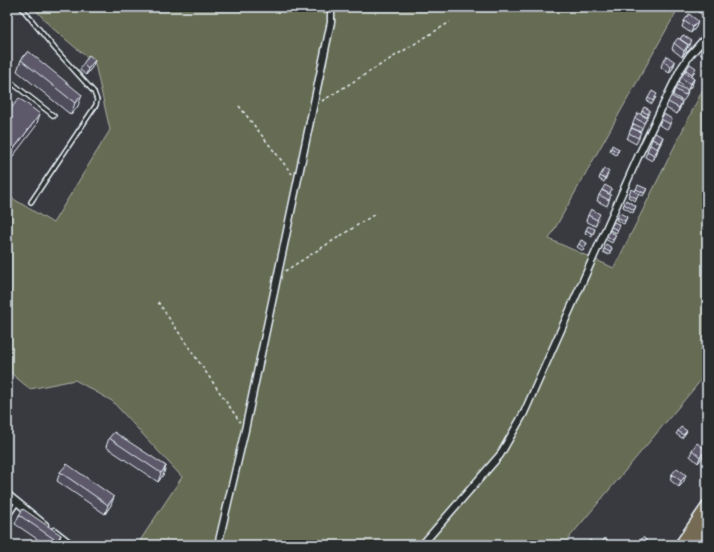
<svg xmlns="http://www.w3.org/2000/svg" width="714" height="552" font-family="Caveat,sans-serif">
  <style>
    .green { fill: #666c52; stroke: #a7aea5 }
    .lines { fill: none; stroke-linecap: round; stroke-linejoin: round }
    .service-casing { stroke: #e8f1f8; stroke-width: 6 }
    .minor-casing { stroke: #e8f1f8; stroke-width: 9 }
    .trunk-casing { stroke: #e8f1f8; stroke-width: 13 }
    .path { stroke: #e8f1f8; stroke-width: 1.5; stroke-dasharray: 3 3; stroke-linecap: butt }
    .service { stroke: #2a2d2e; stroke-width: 3 }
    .minor { stroke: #2a2d2e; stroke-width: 6 }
    .trunk { stroke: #746b52; stroke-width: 10 }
    .wall { fill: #504d5c; stroke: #e8f1f8 }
    .shaded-wall { fill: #413e4b; stroke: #e8f1f8 }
    .building { fill: #5d596b; stroke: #e8f1f8 }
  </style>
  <rect width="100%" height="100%" fill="#393a40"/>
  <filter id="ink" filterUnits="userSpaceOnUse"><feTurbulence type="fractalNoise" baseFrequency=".025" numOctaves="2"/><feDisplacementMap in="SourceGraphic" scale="8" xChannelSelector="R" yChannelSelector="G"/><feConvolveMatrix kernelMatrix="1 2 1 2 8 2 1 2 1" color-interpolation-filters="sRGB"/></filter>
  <g filter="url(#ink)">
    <!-- green -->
    <path class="green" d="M33,7H679L549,239L614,268L707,81V373L563,545H137L182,477L112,401L75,380L30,389L7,370V195L53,223L110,130L95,64L51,27Z"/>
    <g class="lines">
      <!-- service casing -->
      <g class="service-casing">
        <path id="service" d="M21,7L55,49L94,92L97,100L96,105L31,202
          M7,79L54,116
          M7,518L17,503"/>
      </g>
      <!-- minor casing -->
      <g class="minor-casing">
        <path id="minor" d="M7,494L45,525
          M54,531L72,545
          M218,545L245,430L331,22V7
          M422,545L500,455L524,413L638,157L680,70L690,55L707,36"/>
      </g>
      <!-- trunk casing -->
      <g class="trunk-casing">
        <path id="trunk" d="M680,545L707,506
          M692,545L707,523"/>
      </g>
      <!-- path -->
      <path class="path" d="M320,7L325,14
        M322,101L450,22
        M239,106L292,174
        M285,271L375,214
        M158,302L240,422"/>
      <!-- service -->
      <use href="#service" class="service"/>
      <!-- minor -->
      <use href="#minor" class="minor"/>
      <!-- trunk -->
      <use href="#trunk" class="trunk"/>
    </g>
    <!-- wall -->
    <path class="wall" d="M700,7H707V18L698,12Z
      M684,21H698L696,27L691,33L682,27Z
      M683,35L691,44L688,48L687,47L686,51L682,57L672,49L674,43L680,39Z
      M707,43V59L700,54L702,48Z
      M28,51L78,106L71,115L17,71L21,60Z
      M663,61L675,62L673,68L669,73L661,67Z
      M83,64L93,66L86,75L80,70Z
      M686,70L695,71L691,76L694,79L692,85L688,90L679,83L681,77L685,72Z
      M675,89L688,91L686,97L683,101L673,95Z
      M656,97L652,104L647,101L648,98Z
      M668,102H682L680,108L677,114L666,108Z
      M642,111L649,113L647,117L641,114Z
      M664,114L670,125L667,129L659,125Z
      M635,118H647L640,132L639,138L636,144L627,139Z
      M652,139L661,143L658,149L656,155L652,161L645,157L650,145Z
      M611,148L619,149L616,155L610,151Z
      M608,174L604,182L599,179L600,176Z
      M636,189H647L643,196L639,194L635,201L628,197L629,194L635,192Z
      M611,192L609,194V201L607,206L597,201L599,195Z
      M624,204L636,206L633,213L623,207Z
      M588,215L598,220L595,226L586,221Z
      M617,217H627L624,224L616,220Z
      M611,227L619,228L616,233L610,230Z
      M595,229L592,237L585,233L586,230Z
      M616,235L612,243L605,239L607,236Z
      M587,243L583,251L577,247L579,244Z
      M612,248L609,255L603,252L604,249Z
      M678,431H687L685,434L682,438L676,434Z
      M109,438L166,466L163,475L158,482L106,447Z
      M692,450L703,456L698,463L690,456Z
      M60,472L111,505L105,514L57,481Z
      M672,474L684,481L679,487L670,480Z
      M19,515L61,535L57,545H46L15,524Z"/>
    <!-- shaded-wall -->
    <path class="shaded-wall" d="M698,21L696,27L691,33L693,27Z
      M688,45L686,51L682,57L684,51Z
      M95,60L93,66L86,75L88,69Z
      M675,62L673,68L669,73L671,67Z
      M694,79L692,85L688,90L690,84Z
      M82,95L78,106L71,115L75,103Z
      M682,102L680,108L677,114L679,108Z
      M40,114L36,126L7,164V158Z
      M663,137L661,143L657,149Z
      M658,149L656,155L652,161L654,155Z
      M706,450L703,456L698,463L700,457Z
      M166,466L163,475L158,482L161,473Z
      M686,475L684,481L679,487L681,481Z
      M114,497L111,505L105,514L108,505Z
      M61,535L58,543L57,545H55L57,541Z"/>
    <!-- building -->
    <path class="building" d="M702,7H707V11Z
      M689,14L698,21L693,27L684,21Z
      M683,35L692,41L689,45L680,39Z
      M678,38L688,45L684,51L674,43Z
      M706,42L707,43V52L702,48Z
      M28,51L82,95L75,103L21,60Z
      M89,55L95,60L88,69L83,64Z
      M667,56L675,62L671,67L663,61Z
      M690,64L696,68L692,74L686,70Z
      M685,72L694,79L690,84L681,77Z
      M677,85L688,91L685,95L675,89Z
      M652,91L657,94L653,101L648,98Z
      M671,96L682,102L679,108L668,102Z
      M19,98L40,114L7,158V114Z
      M644,107L650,110L648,114L642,111Z
      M638,113L647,118L644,123L635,118Z
      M664,114L672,119L670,124L661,119Z
      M634,124L642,128L640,132L632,128V129L631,128Z
      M632,128L641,132L638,138L629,133Z
      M655,133L663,137L660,143L652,139Z
      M612,145L619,149L618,152L611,148Z
      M650,145L658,149L654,155L647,151Z
      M604,169L609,171L605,179L600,176Z
      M605,185L612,189L609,194L602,190Z
      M638,185L647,189L644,193L636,189Z
      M631,189L639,194L636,198L629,194Z
      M602,190L611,195L609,200L599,195Z
      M626,200L636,206L634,210L624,204Z
      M591,209L600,214L597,220L588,215Z
      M620,213L627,217L625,221L617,217Z
      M614,222L620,225L618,230L611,227Z
      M588,226L595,229L593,234L586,230Z
      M609,231L616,235L613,240L607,236Z
      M581,240L587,243L584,248L579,244Z
      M606,244L612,248L610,252L604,249Z
      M681,427L687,431L683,435L678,431Z
      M114,432L166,466L161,473L109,438Z
      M697,443L706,450L700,457L692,450Z
      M67,464L114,497L108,505L60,472Z
      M677,468L686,475L681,481L672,474Z
      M23,509L61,535L57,541L19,515Z
      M643,537L647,541L644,545H640L638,543Z
      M605,538L611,543L609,545H600Z
      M590,540L596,545H586Z
      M635,542L639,545H632Z"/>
  </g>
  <!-- margin -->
  <rect width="714" height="552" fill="none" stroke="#2a2d2e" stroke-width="24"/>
  <rect x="12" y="12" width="690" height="528" fill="none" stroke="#e8f1f8" stroke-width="1.5" filter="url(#ink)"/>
</svg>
